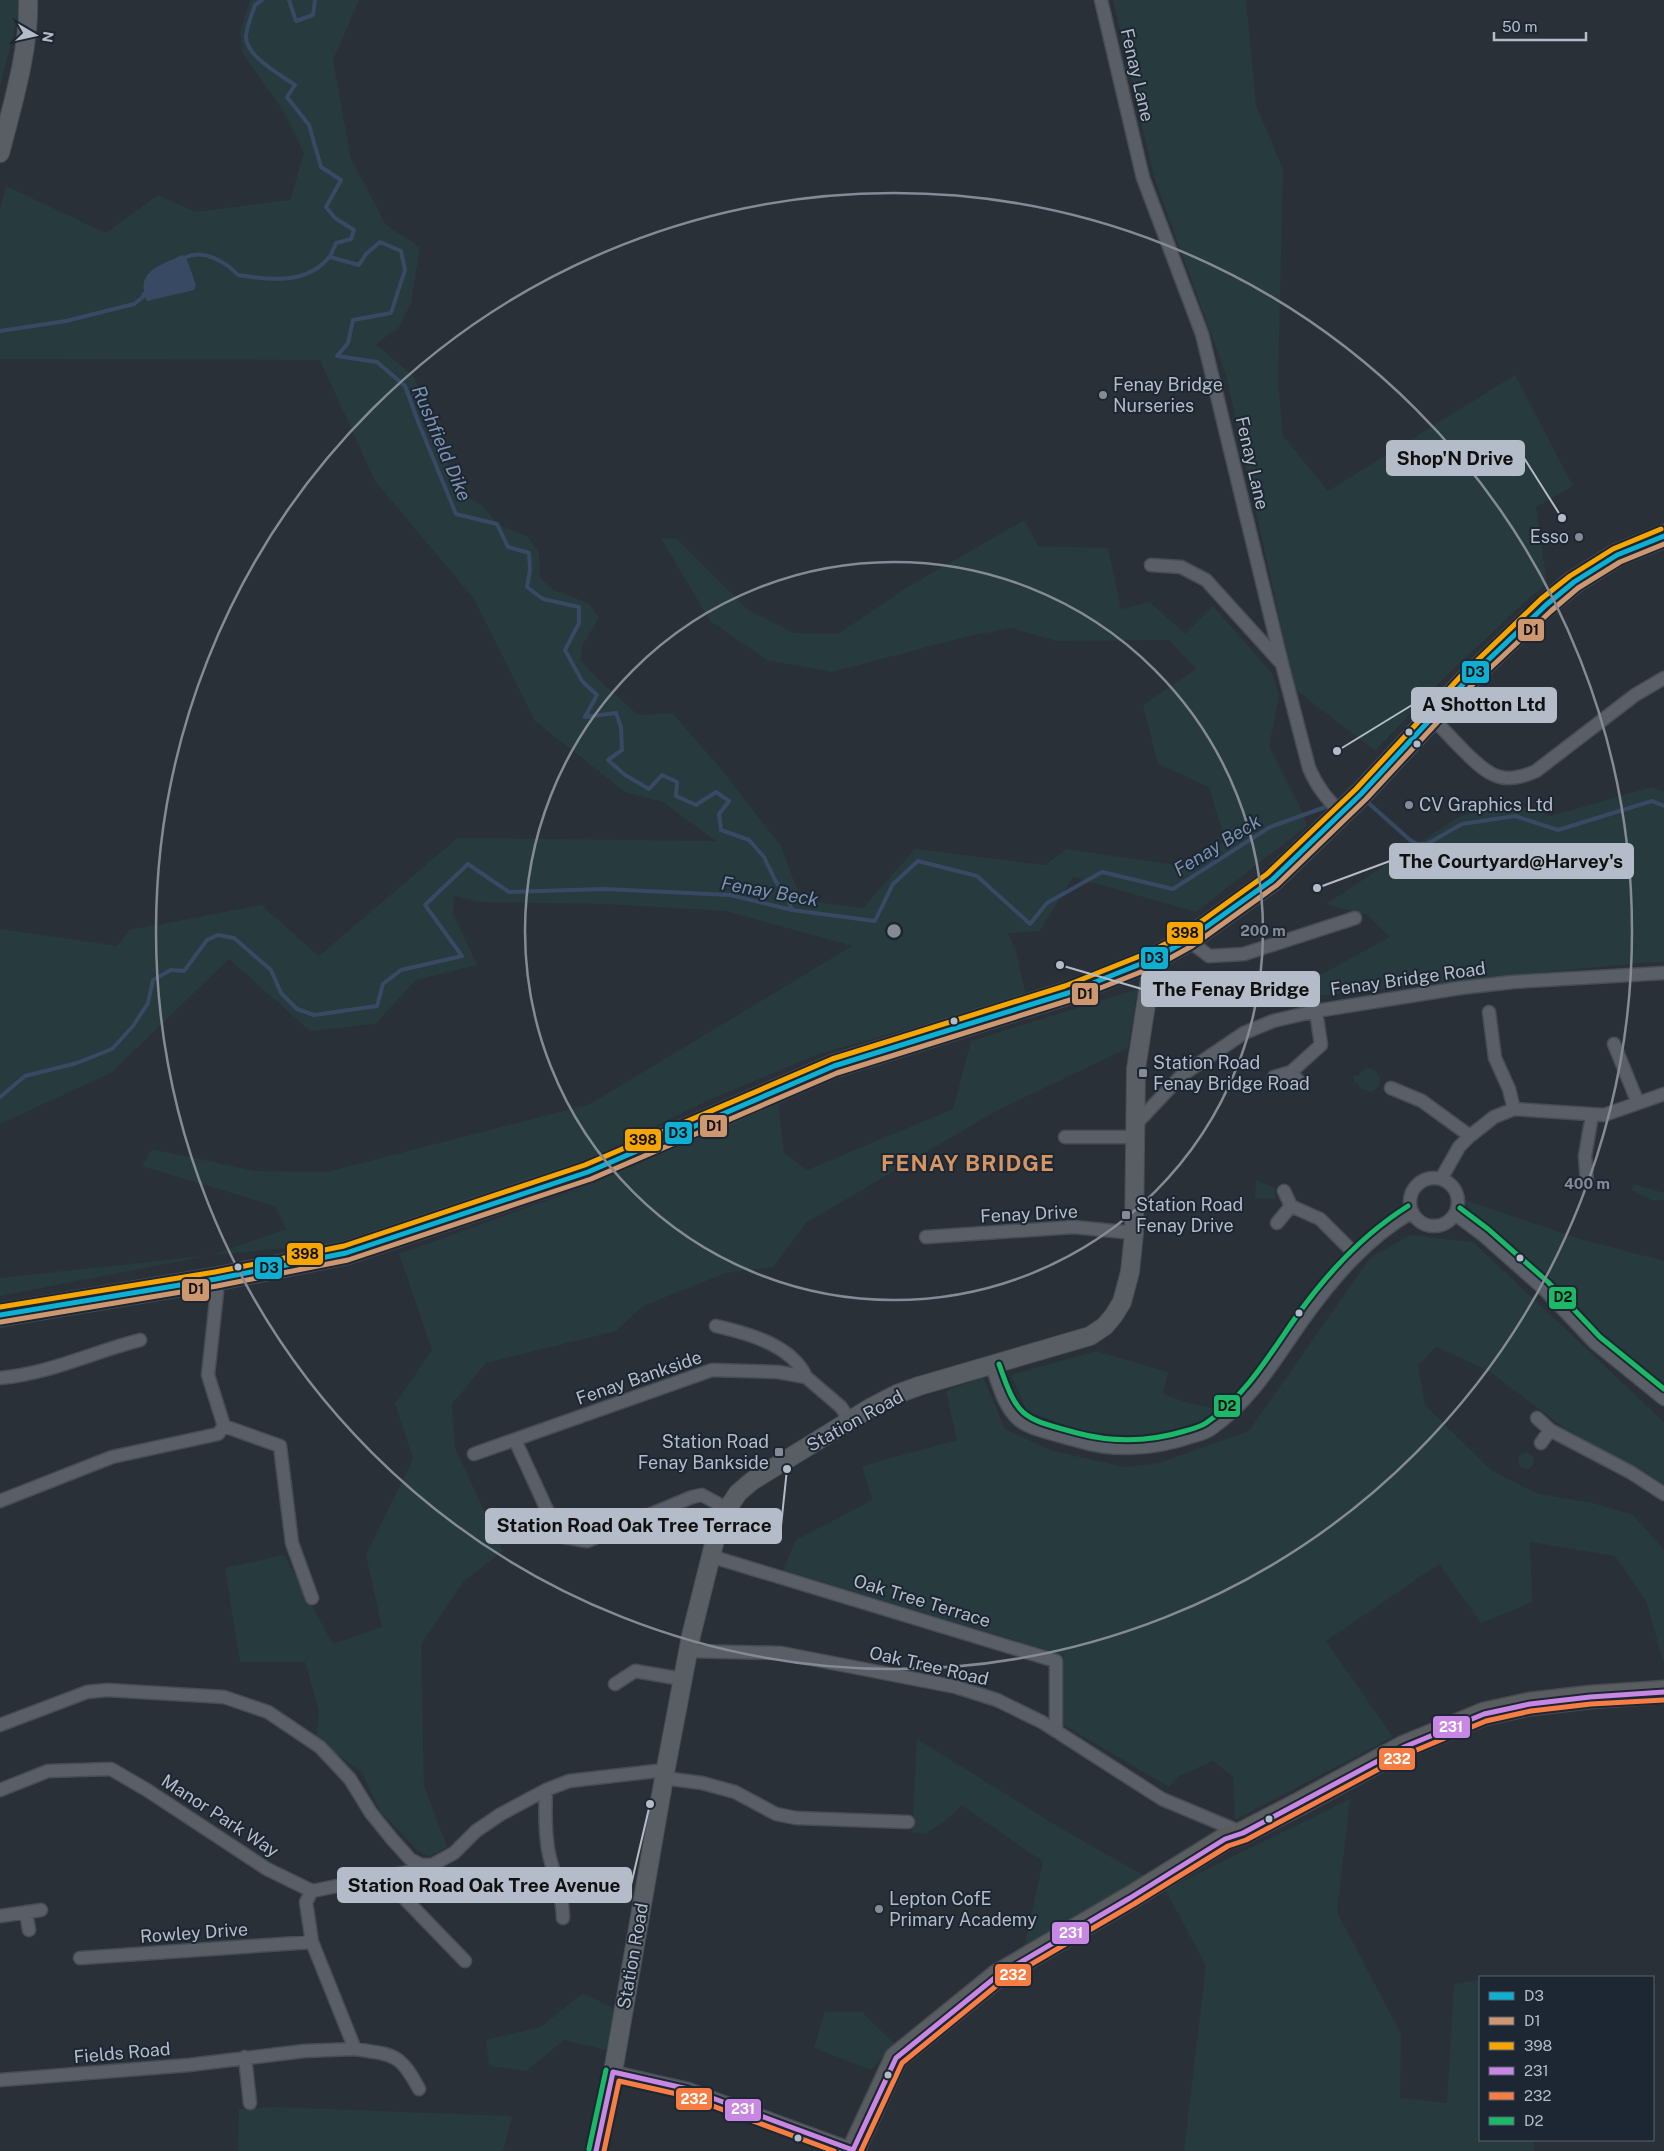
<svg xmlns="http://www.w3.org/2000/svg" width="1664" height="2151" font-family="'Public Sans',sans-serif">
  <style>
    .green { fill: #273a3e }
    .water { fill: #384963 }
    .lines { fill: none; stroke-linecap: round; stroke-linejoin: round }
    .stream { stroke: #384963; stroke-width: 4 }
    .street-casing { stroke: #484c53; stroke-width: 15 }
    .secondary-casing { stroke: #484c53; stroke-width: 20 }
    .highway-casing { stroke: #474c53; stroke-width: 25 }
    .street { stroke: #5a5e66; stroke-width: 12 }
    .secondary { stroke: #595d64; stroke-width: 18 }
    .highway { stroke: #5a5d60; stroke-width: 22 }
    .bus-1-casing { stroke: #1d2633; stroke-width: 9 }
    .bus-2-casing { stroke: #1d2633; stroke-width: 9 }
    .bus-3-casing { stroke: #1d2633; stroke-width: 9 }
    .bus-4-casing { stroke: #1d2633; stroke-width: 9 }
    .bus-5-casing { stroke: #1d2633; stroke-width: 9 }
    .bus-6-casing { stroke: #1d2633; stroke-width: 9 }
    .bus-1 { stroke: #0dafd3; stroke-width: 5 }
    .bus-2 { stroke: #cd976f; stroke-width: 5 }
    .bus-3 { stroke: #f7a600; stroke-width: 5 }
    .bus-4 { stroke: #c787e3; stroke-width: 5 }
    .bus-5 { stroke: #f77d43; stroke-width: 5 }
    .bus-6 { stroke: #1ab867; stroke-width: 5 }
    .ring { fill: none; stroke: #848b96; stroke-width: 2.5 }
    .poi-dot { fill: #848b96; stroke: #1d2633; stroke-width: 2 }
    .bus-dot { fill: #b4bcc9; stroke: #1d2633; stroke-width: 2 }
    .labels { text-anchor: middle; stroke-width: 4; stroke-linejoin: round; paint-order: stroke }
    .street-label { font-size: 18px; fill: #b4bcc9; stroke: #1d2633 }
    .poi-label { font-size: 18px; fill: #b4bcc9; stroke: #1d2633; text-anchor: start }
    .water-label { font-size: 19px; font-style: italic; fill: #7c92b1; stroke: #1d2633 }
    .district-label { font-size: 22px; font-weight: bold; letter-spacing: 1px; fill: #d59563; stroke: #1d2633 }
    .centre { fill: #848b96; stroke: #1d2633; stroke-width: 2.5 }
    .ring-label { font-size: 15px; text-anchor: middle; font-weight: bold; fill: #848b96; stroke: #1d2633; stroke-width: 4; stroke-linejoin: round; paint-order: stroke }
    .leader { fill: none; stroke: #b4bcc9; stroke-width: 2 }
    .callout-dot { fill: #b4bcc9; stroke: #1d2633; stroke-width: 2 }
    .callout { fill: #b4bcc9; stroke: #b4bcc9; stroke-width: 2 }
    .callout-label { font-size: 19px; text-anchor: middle; font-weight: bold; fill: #111 }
    .line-badge { stroke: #1d2633; stroke-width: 2 }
    .badge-label { font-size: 14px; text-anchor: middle; font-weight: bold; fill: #fff }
    .pale-badge-label { font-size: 14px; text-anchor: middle; font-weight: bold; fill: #111 }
  </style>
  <rect width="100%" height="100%" fill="#2a3038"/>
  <!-- green -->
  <path class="green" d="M0,0H22L0,86Z
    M250,0H359L333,60L351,159L386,225L420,247L411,303L399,327L376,344L415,378L460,493L484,507L497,524L528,537L539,553L540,578L554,590L588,603L599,618L583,644L580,660L601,682L638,715L672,713L717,764L781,846L801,900L863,908L915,849L1045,865L1067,849L1181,866L1225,841L1209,787L1158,764L1143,705L1196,669L1169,640L1056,641L1012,628L969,636L832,672L767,660L710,621L661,538L677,539L748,610L794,633L838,634L906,588L1024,520L1038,546L1108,548L1121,609L1150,602L1185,634L1213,606L1272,673L1279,696L1269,746L1299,805L1307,826L1196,912L1073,877L1040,931L1008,933L1016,951L1026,996L819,1054L709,1100L583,1162L513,1186L331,1244L212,1255L0,1296V1278L212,1255L286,1229L275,1206L142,1166L152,1149L255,1171L327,1172L590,1104L852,946L726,911L605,904L480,902L454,896L453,913L477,965L416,980L375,1024L310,1031L229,959L111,1073L0,1124V929L117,946L130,930L261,905L319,956L457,838L716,841L663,802L625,792L535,721L474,599L375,481L320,360L0,359V210L6,186L106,233L158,195L196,212L290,200L304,153L284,112L243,54L240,32Z
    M1113,0H1246L1256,105L1283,169L1278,383L1283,436L1328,491L1515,375L1573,486L1536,507L1547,584L1529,598L1445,677L1375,751L1295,689L1226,375L1154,177Z
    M1652,787L1664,792V962L1640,963L1305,997L1307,982L1390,937L1367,915L1326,904L1460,816L1514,804L1551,816Z
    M1138,989L1128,1048L996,1111L806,1223L773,1267L726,1273L643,1306L616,1331L486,1363L452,1404L455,1448L503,1551L464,1581L421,1644L424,1786L447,1847L429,1857L418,1851L380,1811L361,1771L316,1741L319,1711L305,1662H240L225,1568L284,1555L333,1644L382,1627L366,1555L413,1459L395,1404L432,1350L399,1254L598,1182L778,1103L784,1153L807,1170L953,1109L971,1041Z
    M1368,1068L1376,1071L1380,1077L1379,1086L1371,1092L1361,1089L1358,1083H1354V1075L1358,1076L1364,1069Z
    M1256,1180L1275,1188L1276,1199L1255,1198Z
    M1633,1184L1664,1193V1200H1651L1632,1190Z
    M1465,1200L1580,1239L1664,1261V1388L1472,1216Z
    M1410,1235L1473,1242L1664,1422V1486L1563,1427L1489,1371L1436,1347L1418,1365L1425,1405L1492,1471L1539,1494L1593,1503L1633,1515L1664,1550V1664L1646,1601L1615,1556L1530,1542L1532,1602L1481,1623L1439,1564L1326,1641L1393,1737L1235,1820L1233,1777L1213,1761L1179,1776L1169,1787L1064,1725V1655L783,1570L796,1540L872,1500L862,1466L957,1440L946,1391L983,1377L1005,1429L1053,1451L1125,1467L1159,1463L1249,1431L1370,1258Z
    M1096,1351L1168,1372L1163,1394L1188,1403L1224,1410L1202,1423L1140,1436L1078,1431L1027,1411L1011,1375Z
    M1518 1461a8 8 0 1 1 16 0a8 8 0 1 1-16 0Z
    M917,1739L1052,1823L1146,1877L1024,1949L1043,1862L962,1805L946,1820L925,1834L912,1832Z
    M1350,1799L1337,1912L1401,2034L1400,2098L1447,2103L1454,1984L1480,1980V2140H1533L1535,2151H1184L1206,1965L1165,1890Z
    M583,1993L617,2010L610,2051L564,2040L526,2071L489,2066L486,2040L541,2027Z
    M825,2012H862L894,2043L871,2070L814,2048Z
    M276,2107L512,2116L503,2151H238L239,2109Z"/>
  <!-- water -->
  <path class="water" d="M182,255L186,257L196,285L194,290L147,301C134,271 160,266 182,255Z"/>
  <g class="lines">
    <!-- stream -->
    <path class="stream" d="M262,0L255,5C252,14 247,26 246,36C245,56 281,75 295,85L287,97L309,125L321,167L341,180L326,207L335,218L354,230L351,239L336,243L330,257L359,265L366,254L380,242L401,251L405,270L391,313L353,320L348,343L337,356L377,362L405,386L419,424L456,514L497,524L508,547L529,553L530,570L527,587L543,599L579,607V623L565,650L582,681L597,695L585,717L616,713L621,727L622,750L608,760L625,775L649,789L662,775L677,782L676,796L696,805L716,792L729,801L719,814L721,830L749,840L764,857L775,880L788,899L792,910
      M289,0L296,21L313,15L315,0
      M186,257C204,249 226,262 238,275C270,280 308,285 330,256
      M0,331L66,321L134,304L143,297L144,294
      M1365,800L1410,840L1417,844H1427L1462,824L1515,816L1558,830L1652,801L1664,806
      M0,1097L25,1076L77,1063L112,1049L133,1026L148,1003L153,980L171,970L184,971L207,940L218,935L234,938L271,970L281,993L297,1009L314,1015L377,1006L383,984L401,970L462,956L425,905L468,864L509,892L605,889L730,895L792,910L875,921L893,884L918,861L977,876L1030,924L1047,903L1102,872L1173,889L1270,827L1331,805"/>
    <!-- street casing -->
    <g class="street-casing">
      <path id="street" d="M1101,0L1143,178L1202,334L1282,664L1309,768C1317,787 1327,799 1341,813
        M1151,565L1181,567L1206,580L1281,663
        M1433,719C1444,730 1454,741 1465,752C1489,776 1503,786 1536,771L1635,695L1664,678
        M1188,940L1209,956L1244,954L1355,918
        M1489,1012L1495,1058L1509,1089L1514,1109
        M1614,1044L1638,1103
        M1291,1072L1300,1083
        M1274,1077L1291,1072L1321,1045L1316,1011
        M1391,1088L1422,1101L1470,1136
        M1135,1125L1182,1075L1244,1033L1273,1021L1316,1011L1460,988L1513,982L1664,973
        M1065,1137H1134
        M1410 1202a24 24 0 1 1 48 0a24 24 0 1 1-48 0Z
        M1441,1179L1459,1147L1470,1136L1494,1117L1514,1109L1604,1115L1664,1094
        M1587,1182L1585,1156L1592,1115
        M1284,1191L1291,1206L1320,1219L1356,1255
        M1455,1214L1483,1235L1543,1288L1595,1343L1664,1399
        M1277,1223L1291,1206
        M926,1237L1074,1227L1134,1233
        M716,1326C747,1333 792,1345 806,1377
        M992,1366C998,1383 1004,1407 1019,1420C1031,1430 1062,1436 1079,1441C1114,1452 1155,1449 1190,1437C1197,1435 1206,1433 1211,1429C1252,1400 1275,1360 1303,1320C1333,1278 1367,1238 1412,1212
        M0,1378C48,1374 93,1352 140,1340
        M1537,1418L1550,1430L1630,1472L1664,1494
        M224,1426L280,1446L292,1543L312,1598
        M515,1440L559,1536L587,1541L692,1497L702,1495L726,1508
        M1541,1443L1550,1430
        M474,1454L712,1370L778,1372L806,1377L841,1407L850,1421
        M0,1501L112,1457L218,1434L224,1426L208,1375L217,1292L216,1279
        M710,1556L1056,1661V1731
        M688,1651L781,1653L956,1687L997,1700L1042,1722L1162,1799L1243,1833
        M615,1684L635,1671L682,1679
        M0,1725L87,1692L107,1690L224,1697L268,1712L320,1747L350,1779L371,1813L392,1839L410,1859L421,1865H432L454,1853L476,1831L501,1814L546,1790L569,1781L665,1770
        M664,1778L702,1783L735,1792L776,1814L796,1818L908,1822
        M0,1790L48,1771L111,1769L147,1790L267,1869L312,1891L408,1872L421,1865
        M546,1790C545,1810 545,1829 548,1849C552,1872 563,1894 563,1918
        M395,1875L406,1900L465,1961
        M312,1891L306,1902L312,1942L355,2049C394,2055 400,2053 419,2089
        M26,1912L29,1930
        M0,1916L41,1910
        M80,1958L312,1942
        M245,2057L250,2103
        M613,2072L688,2089L857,2151
        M0,2080L189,2065L304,2051L355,2049"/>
    </g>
    <!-- secondary casing -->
    <g class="secondary-casing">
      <path id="secondary" d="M0,153C12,107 30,47 28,0
        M596,2151L613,2072L664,1778L691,1636L720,1520L738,1493L752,1481L870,1408L897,1394L919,1386L1090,1336L1105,1326L1114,1315L1122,1302L1130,1272L1134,1233L1136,1069L1153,959"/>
    </g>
    <!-- highway casing -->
    <g class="highway-casing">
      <path id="highway" d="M0,1315L216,1279L346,1253L588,1172L834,1066L1068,993L1153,959L1188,940L1272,880L1361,794L1466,681L1546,605L1574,582L1617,555L1664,536
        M853,2151L896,2058L997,1976L1130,1898L1225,1839L1243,1833L1299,1804L1404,1747L1484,1714L1530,1704L1590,1697L1664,1692"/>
    </g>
    <!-- street -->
    <use href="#street" class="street"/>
    <!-- secondary -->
    <use href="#secondary" class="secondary"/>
    <!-- highway -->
    <use href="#highway" class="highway"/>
    <!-- bus-1 casing -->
    <g class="bus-1-casing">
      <path id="bus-1" d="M0,1315L216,1279L346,1253L588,1172L834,1066L1068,993L1153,959L1188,940L1272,880L1361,794L1466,681L1546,605L1574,582L1617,555L1664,536"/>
    </g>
    <!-- bus-2 casing -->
    <g class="bus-2-casing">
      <path id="bus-2" d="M1,1322L217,1286L348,1260L591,1179L837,1073L1070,1000L1156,966L1192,946L1277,885L1366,799L1471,686L1551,611L1578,588L1620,562L1664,544"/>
    </g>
    <!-- bus-3 casing -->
    <g class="bus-3-casing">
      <path id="bus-3" d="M0,1307L215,1272L344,1246L585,1165L832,1059L1065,986L1150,952L1184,934L1267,874L1356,789L1461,676L1541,599L1570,576L1613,549L1661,529"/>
    </g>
    <!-- bus-4 casing -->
    <g class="bus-4-casing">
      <path id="bus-4" d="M596,2151L613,2072L688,2089L853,2150L896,2058L997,1976L1130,1898L1225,1839L1243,1833L1404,1747L1484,1714L1530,1704L1590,1697L1664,1692"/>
    </g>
    <!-- bus-5 casing -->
    <g class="bus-5-casing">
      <path id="bus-5" d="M604,2151L619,2081L686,2096L834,2151
        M861,2151L902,2063L1001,1982L1134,1904L1228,1846L1246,1840L1407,1754L1486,1721L1531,1711L1591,1704L1664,1700"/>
    </g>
    <!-- bus-6 casing -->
    <g class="bus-6-casing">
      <path id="bus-6" d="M1460,1208L1488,1229L1548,1282L1600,1337L1664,1389
        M999,1364C1018,1419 1022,1418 1077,1433C1114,1443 1149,1442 1185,1431C1192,1429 1200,1427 1206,1423C1245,1397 1270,1354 1296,1317C1327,1273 1362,1235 1408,1206
        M589,2149L606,2070"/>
    </g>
    <!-- bus-1 -->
    <use href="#bus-1" class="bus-1"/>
    <!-- bus-2 -->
    <use href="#bus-2" class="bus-2"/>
    <!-- bus-3 -->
    <use href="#bus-3" class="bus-3"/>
    <!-- bus-4 -->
    <use href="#bus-4" class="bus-4"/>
    <!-- bus-5 -->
    <use href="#bus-5" class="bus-5"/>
    <!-- bus-6 -->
    <use href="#bus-6" class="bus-6"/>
  </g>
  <!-- distance rings -->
  <g class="ring">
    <circle cx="894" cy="931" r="369"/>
    <circle cx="894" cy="931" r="738"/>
  </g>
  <!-- markers -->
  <g class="poi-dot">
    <circle cx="1103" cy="395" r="5"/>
    <circle cx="1579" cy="537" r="5"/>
    <circle cx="1409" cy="805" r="5"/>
    <rect x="1138" y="1068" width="10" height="10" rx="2.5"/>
    <rect x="1121" y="1210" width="10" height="10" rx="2.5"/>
    <rect x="774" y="1447" width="10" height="10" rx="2.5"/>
    <circle cx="879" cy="1909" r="5"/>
  </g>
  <g class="bus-dot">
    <circle cx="1409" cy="732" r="4.5"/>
    <circle cx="1417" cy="744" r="4.5"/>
    <circle cx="954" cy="1021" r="4.5"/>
    <circle cx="1520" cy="1258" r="4.5"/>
    <circle cx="238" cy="1267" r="4.5"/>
    <circle cx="1299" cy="1313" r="4.5"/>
    <circle cx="1269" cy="1819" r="4.5"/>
    <circle cx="888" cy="2075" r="4.5"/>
    <circle cx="798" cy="2138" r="4.5"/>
  </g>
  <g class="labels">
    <!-- street labels -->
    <g class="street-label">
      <text transform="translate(1137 75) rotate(77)" y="6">Fenay Lane</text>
      <text transform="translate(1252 463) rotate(77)" y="6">Fenay Lane</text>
      <text transform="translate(1408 979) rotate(-8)" y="6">Fenay Bridge Road</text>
      <text transform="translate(1029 1214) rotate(-3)" y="6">Fenay Drive</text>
      <text transform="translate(639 1378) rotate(-19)" y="6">Fenay Bankside</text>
      <text transform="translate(855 1421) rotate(-29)" y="6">Station Road</text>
      <text transform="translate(922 1601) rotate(17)" y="6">Oak Tree Terrace</text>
      <text transform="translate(929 1666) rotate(13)" y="6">Oak Tree Road</text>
      <text transform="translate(220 1816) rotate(33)" y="6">Manor Park Way</text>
      <text transform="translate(194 1933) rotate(-4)" y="6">Rowley Drive</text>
      <text transform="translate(633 1956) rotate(-80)" y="6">Station Road</text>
      <text transform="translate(122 2053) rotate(-5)" y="6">Fields Road</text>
    </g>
    <!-- poi labels -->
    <g class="poi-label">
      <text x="1113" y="391">Fenay Bridge<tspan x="1113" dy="21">Nurseries</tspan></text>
      <text x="1569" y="543" text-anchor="end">Esso</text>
      <text x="1419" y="811">CV Graphics Ltd</text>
      <text x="1153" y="1069">Station Road<tspan x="1153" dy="21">Fenay Bridge Road</tspan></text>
      <text x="1136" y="1211">Station Road<tspan x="1136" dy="21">Fenay Drive</tspan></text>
      <text x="769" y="1448" text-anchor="end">Station Road<tspan x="769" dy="21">Fenay Bankside</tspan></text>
      <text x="889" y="1905">Lepton CofE<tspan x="889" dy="21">Primary Academy</tspan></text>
    </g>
    <!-- water labels -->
    <g class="water-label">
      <text transform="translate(442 443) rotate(67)" y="7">Rushfield Dike</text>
      <text transform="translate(1217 845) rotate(-32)" y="7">Fenay Beck</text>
      <text transform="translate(770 891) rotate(10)" y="7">Fenay Beck</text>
    </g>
    <!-- district labels -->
    <g class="district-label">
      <text x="968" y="1171">FENAY BRIDGE</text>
    </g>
  </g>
  <circle cx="894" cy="931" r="8" class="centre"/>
  <g class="ring-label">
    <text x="1263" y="936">200 m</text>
    <text x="1587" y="1189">400 m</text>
  </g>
  <!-- callouts -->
  <path class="leader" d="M1562 518L1524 458M1337 751L1412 705M1317 888L1390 861M1060 965L1142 989M787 1469L781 1526M650 1804L631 1885"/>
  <g class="callout-dot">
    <circle cx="1562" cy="518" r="5"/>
    <circle cx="1337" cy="751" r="5"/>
    <circle cx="1317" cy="888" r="5"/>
    <circle cx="1060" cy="965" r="5"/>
    <circle cx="787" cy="1469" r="5"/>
    <circle cx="650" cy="1804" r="5"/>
  </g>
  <g class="callout">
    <rect x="1387" y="441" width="137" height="34" rx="5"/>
    <rect x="1412" y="688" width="144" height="34" rx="5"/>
    <rect x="1390" y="844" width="243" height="34" rx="5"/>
    <rect x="1142" y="972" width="177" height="34" rx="5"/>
    <rect x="486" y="1509" width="295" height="34" rx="5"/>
    <rect x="338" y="1868" width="293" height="34" rx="5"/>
  </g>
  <g class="callout-label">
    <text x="1455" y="465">Shop'N Drive</text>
    <text x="1484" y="711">A Shotton Ltd</text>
    <text x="1511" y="868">The Courtyard@Harvey's</text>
    <text x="1231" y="996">The Fenay Bridge</text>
    <text x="634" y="1532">Station Road Oak Tree Terrace</text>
    <text x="484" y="1892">Station Road Oak Tree Avenue</text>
  </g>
  <g class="line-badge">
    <rect x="1517" y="618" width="28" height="24" rx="5" fill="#cd976f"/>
    <rect x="1461" y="660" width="29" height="24" rx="5" fill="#0dafd3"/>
    <rect x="1166" y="921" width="38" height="24" rx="5" fill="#f7a600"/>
    <rect x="1140" y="946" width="29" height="24" rx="5" fill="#0dafd3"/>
    <rect x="1071" y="982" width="28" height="24" rx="5" fill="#cd976f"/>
    <rect x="699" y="1114" width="29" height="24" rx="5" fill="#cd976f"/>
    <rect x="664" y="1121" width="29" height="24" rx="5" fill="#0dafd3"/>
    <rect x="624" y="1128" width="38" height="24" rx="5" fill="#f7a600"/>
    <rect x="286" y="1242" width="38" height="24" rx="5" fill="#f7a600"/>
    <rect x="254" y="1256" width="29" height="24" rx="5" fill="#0dafd3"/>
    <rect x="181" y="1278" width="29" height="24" rx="5" fill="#cd976f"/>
    <rect x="1548" y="1286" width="29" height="24" rx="5" fill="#1ab867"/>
    <rect x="1213" y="1394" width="28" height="24" rx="5" fill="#1ab867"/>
    <rect x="1432" y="1715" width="39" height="24" rx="5" fill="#c787e3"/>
    <rect x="1378" y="1747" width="38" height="24" rx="5" fill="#f77d43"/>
    <rect x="1051" y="1921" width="39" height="24" rx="5" fill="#c787e3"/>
    <rect x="994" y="1963" width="38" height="24" rx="5" fill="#f77d43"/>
    <rect x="675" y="2087" width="38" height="24" rx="5" fill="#f77d43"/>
    <rect x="724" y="2098" width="38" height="24" rx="5" fill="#c787e3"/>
  </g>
  <g class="badge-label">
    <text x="1451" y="1732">231</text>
    <text x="1397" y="1764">232</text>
    <text x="1071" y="1938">231</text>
    <text x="1013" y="1980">232</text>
    <text x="694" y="2104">232</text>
    <text x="743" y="2114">231</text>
  </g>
  <g class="pale-badge-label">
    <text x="1531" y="635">D1</text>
    <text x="1475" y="677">D3</text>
    <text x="1185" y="938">398</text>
    <text x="1154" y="963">D3</text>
    <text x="1085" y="999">D1</text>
    <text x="714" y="1131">D1</text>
    <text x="678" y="1138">D3</text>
    <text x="643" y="1145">398</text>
    <text x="305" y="1259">398</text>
    <text x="269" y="1273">D3</text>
    <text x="196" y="1294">D1</text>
    <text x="1563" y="1302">D2</text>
    <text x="1227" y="1411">D2</text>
  </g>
  <!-- legend -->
  <rect x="1479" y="1976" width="175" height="165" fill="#1d2633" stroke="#59626f"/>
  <rect x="1489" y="1992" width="25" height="8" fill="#0dafd3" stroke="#59626f"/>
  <text x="1524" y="2001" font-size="15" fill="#b4bcc9">D3</text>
  <rect x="1489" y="2017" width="25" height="8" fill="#cd976f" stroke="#59626f"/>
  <text x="1524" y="2026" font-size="15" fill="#b4bcc9">D1</text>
  <rect x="1489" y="2042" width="25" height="8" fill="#f7a600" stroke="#59626f"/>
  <text x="1524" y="2051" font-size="15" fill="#b4bcc9">398</text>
  <rect x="1489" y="2067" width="25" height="8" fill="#c787e3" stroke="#59626f"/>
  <text x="1524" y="2076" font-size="15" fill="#b4bcc9">231</text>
  <rect x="1489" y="2092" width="25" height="8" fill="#f77d43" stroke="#59626f"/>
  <text x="1524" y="2101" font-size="15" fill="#b4bcc9">232</text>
  <rect x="1489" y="2117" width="25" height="8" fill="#1ab867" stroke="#59626f"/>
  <text x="1524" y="2126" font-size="15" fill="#b4bcc9">D2</text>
  <!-- north arrow -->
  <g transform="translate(35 35) rotate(99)" stroke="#1d2633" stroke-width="4" paint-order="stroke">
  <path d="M0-4L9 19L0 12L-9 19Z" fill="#b4bcc9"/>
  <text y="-8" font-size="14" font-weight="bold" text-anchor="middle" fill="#b4bcc9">N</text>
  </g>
  <!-- scale -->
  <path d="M1494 32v8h92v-8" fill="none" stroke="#b4bcc9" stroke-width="2.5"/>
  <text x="1502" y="32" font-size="15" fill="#b4bcc9" stroke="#1d2633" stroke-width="4" paint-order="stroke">50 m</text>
</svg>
